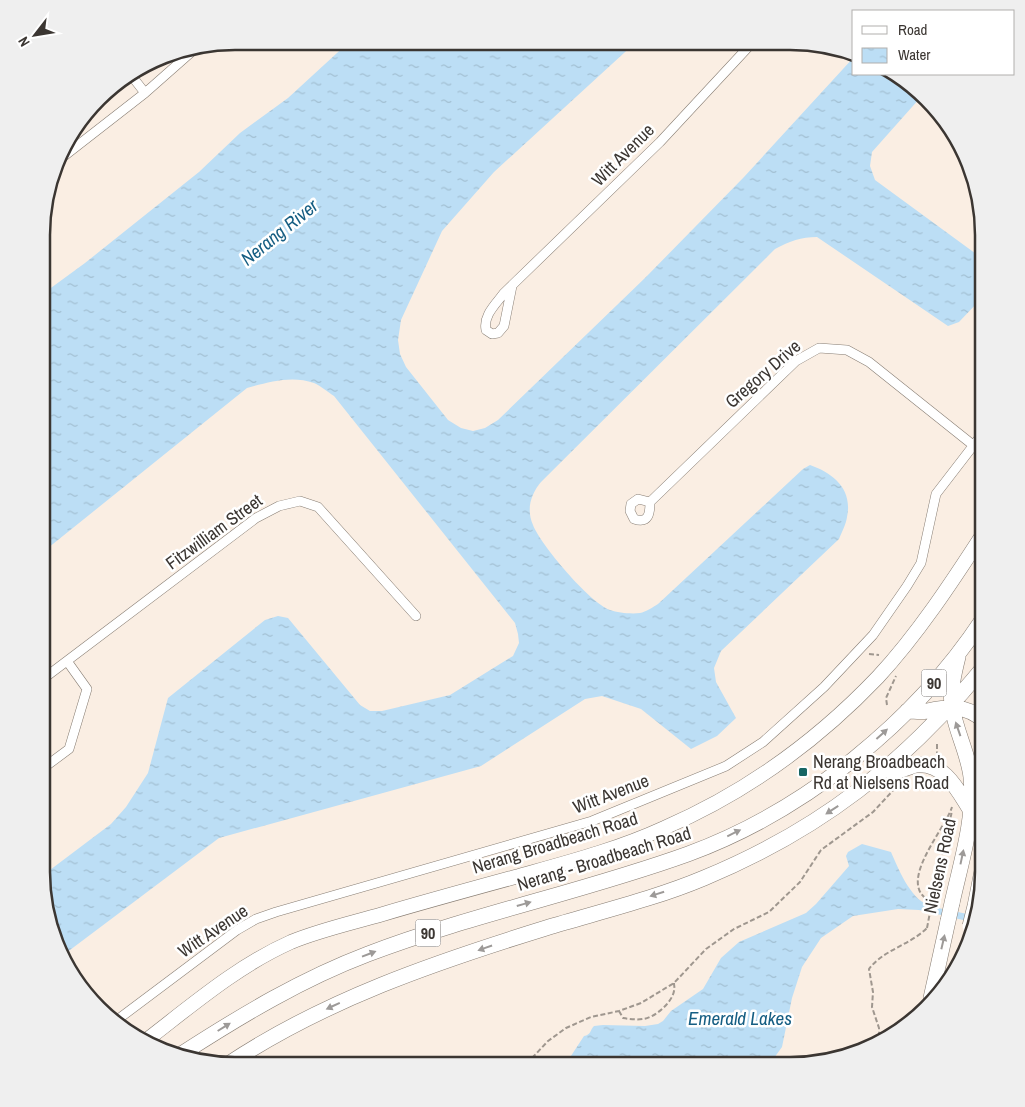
<svg xmlns="http://www.w3.org/2000/svg" width="1025" height="1107" font-family="'Archivo Narrow',sans-serif">
  <style>
    .water { fill: url(#water-ripples) }
    .lines { fill: none; stroke-linecap: round; stroke-linejoin: round }
    .street-casing { stroke: #877d73; stroke-width: 10 }
    .secondary-casing { stroke: #877d73; stroke-width: 15 }
    .primary-casing { stroke: #877d73; stroke-width: 16 }
    .path { stroke: #9f978f; stroke-width: 2; stroke-dasharray: 5 2.5; stroke-linecap: butt }
    .street { stroke: #fff; stroke-width: 9 }
    .secondary { stroke: #fff; stroke-width: 14 }
    .primary { stroke: #fff; stroke-width: 15 }
    .primary-bridge-casing { stroke: #877d73; stroke-width: 16; stroke-linecap: butt }
    .path-bridge { stroke: #9f978f; stroke-width: 2; stroke-dasharray: 5 2.5; stroke-linecap: butt }
    .primary-bridge { stroke: #fff; stroke-width: 15 }
    .oneway { fill: #9d9a98 }
    .poi-dot { fill: #176563; stroke: #fff; stroke-width: 2 }
    .labels { text-anchor: middle; stroke-width: 5; stroke-linejoin: round; paint-order: stroke }
    .shield { fill: #fff; stroke: #767270; stroke-width: 1 }
    .shield-label { font-size: 16px; font-weight: bold; fill: #3b3632 }
    .street-label { font-size: 18px; fill: #3b3632; stroke: #fff }
    .poi-label { font-size: 18px; fill: #3b3632; stroke: #fff; text-anchor: start }
    .water-label { font-size: 19px; font-style: italic; fill: #165e83; stroke: #fff }
    .rim { fill: none; stroke: #3b3632; stroke-width: 2.5 }
  </style>
  <defs>
    <pattern id="water-ripples" width="26" height="14" patternUnits="userSpaceOnUse" patternTransform="scale(1.25)"><rect width="26" height="14" fill="#bcdef5"/><path d="M2 4q2-2 4 0t4 0M15 11q2-2 4 0t4 0" fill="none" stroke="#a2bfd2"/></pattern>
  </defs>
  <rect width="100%" height="100%" fill="#faeee3"/>
  <!-- water -->
  <path class="water" d="M349,42H636L494,172L442,231L401,320L398,340L400,354L406,367L448,420L461,428L473,431L485,428L498,420L646,277L744,177L854,57V74H894L920,98L872,152L870,166L875,180L983,259V292L979,301L959,322L948,326L817,237C801,237 790,241 775,249L541,482C531,494 526,509 533,525C540,544 590,603 610,610C618,613 632,614 640,613C646,612 653,607 658,604L803,469L810,465C833,473 853,489 847,517C846,524 842,532 839,539L721,651L714,668L716,682L736,718L717,736L691,749L641,709L602,696L585,699L481,766L219,838L62,956L51,934L42,884V876L111,824L126,807L148,773L168,698L265,620L278,616L288,618L360,705L370,711H382L450,695L513,656L519,643L518,634L515,623L334,396C328,392 321,386 314,383C292,375 268,382 247,388L43,552L44,293L85,263L199,172L240,133L288,98Z
    M862,844L891,852C898,868 910,898 928,905C943,910 959,912 974,915L972,922L919,910L898,909L853,916L821,938L802,967L792,998L782,1047L769,1065H562L567,1062L584,1036C591,1035 590,1030 594,1026L603,1025L645,1026L658,1024L663,1021L671,1011L703,989L721,958L739,942L806,913L816,904L849,866L846,856L848,852Z"/>
  <g class="lines">
    <!-- street casing -->
    <g class="street-casing">
      <path id="street" d="M131,75L145,93
        M59,160L145,93L196,48
        M512,286L504,326L498,333L492,334L486,330C483,315 496,304 504,293L660,142L752,43
        M638,499L650,502C650,513 649,524 634,519L630,511L631,504Z
        M650,502L796,361L819,348L847,350L869,362L983,453
        M43,679L256,518L279,506L300,501L318,507L416,616
        M42,769L69,749L87,689L67,661
        M117,1020L237,930L256,919L276,912L592,821L726,766L763,742L824,687L873,635L907,586L921,563L936,494L983,433"/>
    </g>
    <!-- secondary casing -->
    <g class="secondary-casing">
      <path id="secondary" d="M144,1042C191,1006 237,966 291,942C320,930 352,923 383,914C427,901 471,889 515,877C565,863 616,850 664,828C745,793 817,741 878,677C917,635 952,582 983,534"/>
    </g>
    <!-- primary casing -->
    <g class="primary-casing">
      <path id="primary" d="M907,711C914,711 921,712 927,711C948,707 965,704 983,720
        M885,770C889,771 894,771 897,771C904,770 910,766 916,765C945,762 958,791 971,811
        M952,903C961,862 975,819 971,777C968,752 955,730 952,706C950,690 954,673 958,657
        M975,906L983,866
        M931,998L948,921
        M183,1053C242,1015 302,979 368,954C473,914 583,892 688,854C805,811 915,722 983,619
        M227,1065C324,1000 436,962 546,928C599,912 654,899 704,878C820,830 904,764 983,668"/>
    </g>
    <!-- path -->
    <path class="path" d="M869,654L879,655
      M887,705L886,698L896,676
      M937,744V756
      M934,891L952,811
      M939,904C888,892 944,832 952,807
      M619,1011L623,1018C629,1019 636,1020 643,1019C654,1018 672,1003 674,991C675,988 674,986 674,983
      M877,1044L879,1036V1028L872,1007L873,992L869,969C883,950 910,945 927,928
      M529,1065L533,1057L548,1041L566,1028L591,1017L619,1011L641,1003L674,983L706,949L734,929L769,912L800,882L821,850L873,812L899,784"/>
    <!-- street -->
    <use href="#street" class="street"/>
    <!-- secondary -->
    <use href="#secondary" class="secondary"/>
    <!-- primary -->
    <use href="#primary" class="primary"/>
    <!-- primary-bridge casing -->
    <g class="primary-bridge-casing">
      <path id="primary-bridge" d="M948,921L952,903
        M970,926L975,906"/>
    </g>
    <!-- path-bridge -->
    <path class="path-bridge" d="M927,928L934,891"/>
    <!-- primary-bridge -->
    <use href="#primary-bridge" class="primary-bridge"/>
  </g>
  <!-- one-way arrows -->
  <defs><path id="oneway-solid" d="M-6-.8H1V-3.2L6.5 0L1 3.2V.8H-6Z" transform="scale(1.25)"/></defs>
  <g class="oneway">
    <use href="#oneway-solid" transform="translate(958 729) rotate(-109)"/>
    <use href="#oneway-solid" transform="translate(882 734) rotate(-42)"/>
    <use href="#oneway-solid" transform="translate(832 810) rotate(147)"/>
    <use href="#oneway-solid" transform="translate(734 833) rotate(-26)"/>
    <use href="#oneway-solid" transform="translate(962 857) rotate(-78)"/>
    <use href="#oneway-solid" transform="translate(657 894) rotate(162)"/>
    <use href="#oneway-solid" transform="translate(524 904) rotate(-16)"/>
    <use href="#oneway-solid" transform="translate(943 942) rotate(-77)"/>
    <use href="#oneway-solid" transform="translate(485 948) rotate(161)"/>
    <use href="#oneway-solid" transform="translate(369 954) rotate(-21)"/>
    <use href="#oneway-solid" transform="translate(333 1006) rotate(155)"/>
    <use href="#oneway-solid" transform="translate(224 1027) rotate(-32)"/>
  </g>
  <!-- markers -->
  <rect class="poi-dot" x="798" y="767" width="10" height="10" rx="2.5"/>
  <g class="labels">
    <!-- shield labels -->
    <g class="shield">
      <rect x="921.5" y="669.5" width="25" height="27" rx="4"/>
      <rect x="415.5" y="919.5" width="25" height="27" rx="4"/>
    </g>
    <g class="shield-label">
      <text x="934" y="689">90</text>
      <text x="428" y="939">90</text>
    </g>
    <!-- street labels -->
    <g class="street-label">
      <text transform="translate(623 155) rotate(-45)" y="6">Witt Avenue</text>
      <text transform="translate(763 374) rotate(-41)" y="6">Gregory Drive</text>
      <text transform="translate(214 532) rotate(-36)" y="6">Fitzwilliam Street</text>
      <text transform="translate(611 794) rotate(-21)" y="6">Witt Avenue</text>
      <text transform="translate(555 843) rotate(-17)" y="6">Nerang Broadbeach Road</text>
      <text transform="translate(604 859) rotate(-17)" y="6">Nerang - Broadbeach Road</text>
      <text transform="translate(940 866) rotate(-78)" y="6">Nielsens Road</text>
      <text transform="translate(213 931) rotate(-34)" y="6">Witt Avenue</text>
    </g>
    <!-- poi labels -->
    <g class="poi-label">
      <text x="813" y="768">Nerang Broadbeach<tspan x="813" dy="21">Rd at Nielsens Road</tspan></text>
    </g>
    <!-- water labels -->
    <g class="water-label">
      <text transform="translate(279 232) rotate(-39)" y="7">Nerang River</text>
      <text x="740" y="1025">Emerald Lakes</text>
    </g>
  </g>
  <!-- crop -->
  <path d="M0 0H1025V1107H0ZM235 50H790A185 185 0 0 1 975 235V872A185 185 0 0 1 790 1057H235A185 185 0 0 1 50 872V235A185 185 0 0 1 235 50Z" fill="#efefef" fill-rule="evenodd"/>
  <path class="rim" d="M235 50H790A185 185 0 0 1 975 235V872A185 185 0 0 1 790 1057H235A185 185 0 0 1 50 872V235A185 185 0 0 1 235 50Z"/>
  <!-- legend -->
  <rect x="852" y="10" width="162" height="65" fill="#ffffff" stroke="#b1afad"/>
  <rect x="862" y="26" width="25" height="8" fill="#ffffff" stroke="#b1afad"/>
  <text x="898" y="35" font-size="15" fill="#3b3632">Road</text>
  <rect x="862" y="48" width="25" height="15" fill="url(#water-ripples)" stroke="#b1afad"/>
  <text x="898" y="60" font-size="15" fill="#3b3632">Water</text>
  <!-- north arrow -->
  <g transform="translate(35 35) rotate(239)" stroke="#ffffff" stroke-width="4" paint-order="stroke">
  <path d="M0-4L9 19L0 12L-9 19Z" fill="#3b3632"/>
  <text y="-8" font-size="14" font-weight="bold" text-anchor="middle" fill="#3b3632">N</text>
  </g>
</svg>
